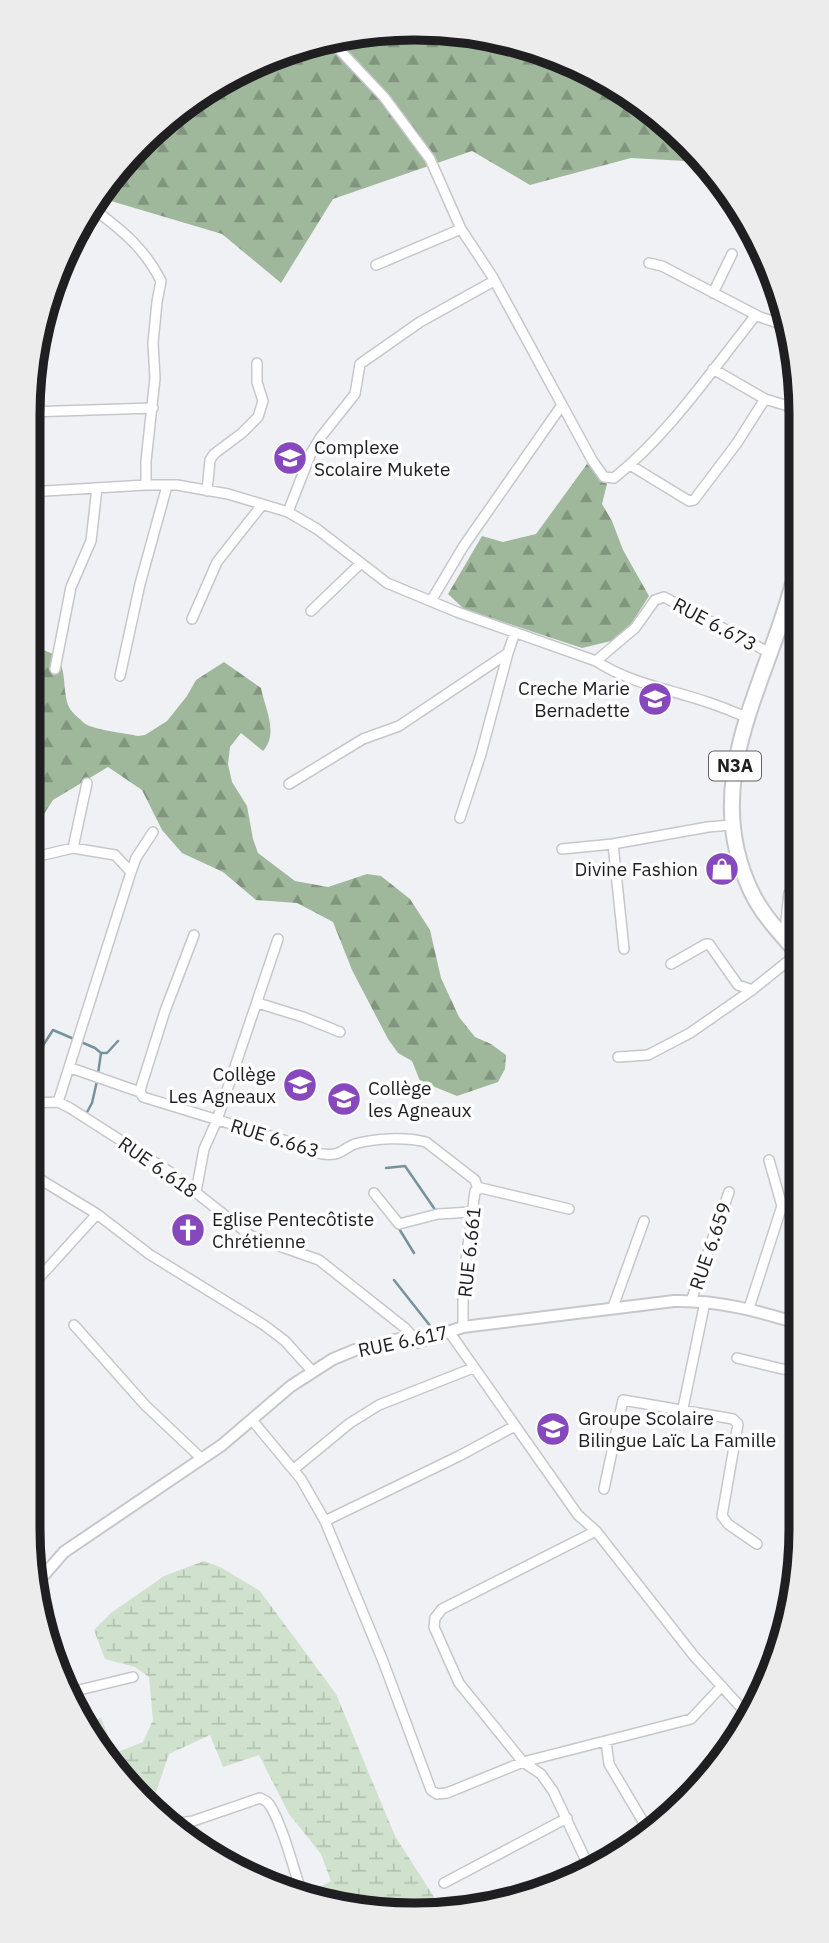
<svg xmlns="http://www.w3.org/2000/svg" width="829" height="1943" font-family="'IBM Plex Sans',sans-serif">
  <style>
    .forest { fill: url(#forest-firs) }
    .wetland { fill: url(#wetland-marsh) }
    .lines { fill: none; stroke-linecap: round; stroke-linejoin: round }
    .stream { stroke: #75929d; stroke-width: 2.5 }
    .minor-casing { stroke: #c6c7cb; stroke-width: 12 }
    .tertiary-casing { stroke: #c6c7cb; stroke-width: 14 }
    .trunk-casing { stroke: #c6c7cb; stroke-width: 18 }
    .minor { stroke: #fff; stroke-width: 9 }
    .tertiary { stroke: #fff; stroke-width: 10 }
    .trunk { stroke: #fff; stroke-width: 14 }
    .labels { text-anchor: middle; stroke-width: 7; stroke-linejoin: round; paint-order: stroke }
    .shield { fill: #fefeff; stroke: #626264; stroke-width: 2 }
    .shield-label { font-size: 18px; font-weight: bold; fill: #1f1f21 }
    .poi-label { font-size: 19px; fill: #1f1f21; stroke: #fefeff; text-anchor: start }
    .street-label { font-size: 19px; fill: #1f1f21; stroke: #fefeff }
    .rim { fill: none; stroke: #1f1f21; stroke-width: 9 }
  </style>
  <defs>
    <pattern id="forest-firs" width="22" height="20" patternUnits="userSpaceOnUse" patternTransform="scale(1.75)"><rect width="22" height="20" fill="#9fb89b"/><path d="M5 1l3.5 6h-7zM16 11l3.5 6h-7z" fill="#81957e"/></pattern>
    <pattern id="wetland-marsh" width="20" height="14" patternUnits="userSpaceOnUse" patternTransform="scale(1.75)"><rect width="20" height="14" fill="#d0e1cd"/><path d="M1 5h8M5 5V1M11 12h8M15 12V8" fill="none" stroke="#b2c1b0"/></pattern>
  </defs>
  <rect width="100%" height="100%" fill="#f0f1f5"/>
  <!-- forest -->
  <path class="forest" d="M390,29L539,49L649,108L704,162L631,158L530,185L472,151L333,199L281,283L222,234L111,201L150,143L149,140L244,68Z
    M587,464L607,484L602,504L612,521L623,550L649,596L631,624L611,641L582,648L464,609L448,594L482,536L503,542L536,534Z
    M32,649C74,650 59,683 69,707C71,712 80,719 84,723C93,730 125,733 138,736L145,735L167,721L187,696L196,680L224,662L261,688C265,709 279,733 263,751L241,733L230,747L228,764L232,782L247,806L253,839L258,853L295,881L328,887L367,874L381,876L410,899L430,930L441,978L459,1017L475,1037L491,1044L506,1055L505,1069L498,1082L457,1096L420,1081L412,1061L398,1053L388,1039L352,970L333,922L297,903L256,900L223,872L182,853L162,830L142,790L108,767L53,800L44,814L28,822V651Z"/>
  <!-- wetland -->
  <path class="wetland" d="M204,1561L220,1567L260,1591L336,1694L395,1836L443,1911L339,1908L309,1896L308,1893L331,1881L321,1854L289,1814L259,1755L223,1767L210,1735L169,1754L155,1795L143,1799L124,1783L89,1723L101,1718L115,1753L143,1742L153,1720L149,1677L135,1667L105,1659L94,1630L111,1613L164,1576Z"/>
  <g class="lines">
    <!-- stream -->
    <path class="stream" d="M101,1053H107L118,1041
      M28,1061L35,1058L53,1030L95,1048L101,1053
      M98,1074L101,1053
      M86,1114L92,1103L97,1081
      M386,1168L405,1166L436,1211
      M398,1227L414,1253
      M394,1280L435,1332"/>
    <!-- minor casing -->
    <g class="minor-casing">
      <path id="minor" d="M334,44L384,97L430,159L461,229L492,276L592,460L604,477L614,478C670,433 712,370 756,315
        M95,210C123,231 145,249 161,281L157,302L153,343L155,378L146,461V485
        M649,263L662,266L760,317L787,326
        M376,265L461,229
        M713,293L732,254
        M713,369L765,399L798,409
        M28,412L153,408
        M630,465L689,501L694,500L737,443L765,399
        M207,491L210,460L214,454L242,433L258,417L263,401L257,382V363
        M28,492L146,485H177L228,494L288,512L317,529L387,583L457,612L596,661
        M288,512L311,453L320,438L355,394L360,364L420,322L494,281
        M28,514L35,493
        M431,601L463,547L562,405
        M311,611L360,564
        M192,619L217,562L262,505
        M55,669L71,587L91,541L97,488
        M120,676L140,584L167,486
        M746,717C734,712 722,707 710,703C670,689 631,684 596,661L635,628L655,600L664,597L770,653
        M289,784L363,739L399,726L508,653
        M460,818L481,754L508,653L515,632
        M613,844L624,949
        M73,848L87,783
        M562,849L613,844L708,827L731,825
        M28,854L39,856L73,848L115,855L131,872L136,858L153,832
        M194,935L165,1011L141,1087L140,1092L143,1097L293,1143C306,1150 319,1156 335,1154C342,1153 348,1146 355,1144C375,1138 406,1137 426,1142L475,1180L478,1189
        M784,938L789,893L799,882
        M671,964L706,944H709L738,985L752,990
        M258,1003L303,1017L340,1032
        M618,1057L648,1055L690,1033L752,990L798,953
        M71,1068L140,1092
        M58,1102L131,872
        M28,1103L58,1102L70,1108L170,1172L251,1236L319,1260L405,1328L418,1342
        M28,1172L97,1214L149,1254L264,1325L285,1341L312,1371
        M196,1192L204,1149L217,1120L278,939
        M374,1193L399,1224L438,1214L472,1212
        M28,1290L97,1214
        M691,1301L729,1192
        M613,1307L644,1221
        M749,1308L782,1206L769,1160
        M74,1325L145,1405L202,1459
        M463,1327V1284L475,1191L481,1188L569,1209
        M450,1333L578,1515L596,1531L694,1656L746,1713
        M737,1358L782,1369L801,1370
        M683,1408L705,1302
        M252,1420L301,1479L325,1521L383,1661L431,1790L437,1794L447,1793L523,1762L691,1719L722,1686
        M28,1427L34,1419L33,1412L28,1406
        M294,1469L350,1423L379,1405L473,1368
        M604,1489L623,1400L733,1419L738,1424L722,1516L728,1524L757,1544
        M325,1521L459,1456L515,1426
        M71,1692L133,1677
        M606,1741L609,1764L648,1830
        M174,1824L193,1821L260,1798C264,1800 266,1800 269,1804C282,1823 294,1870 302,1894
        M590,1869L553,1791L541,1774L523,1762L459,1683L434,1627L435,1618L442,1609L596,1531
        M444,1883L567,1818"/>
    </g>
    <!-- tertiary casing -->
    <g class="tertiary-casing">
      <path id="tertiary" d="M37,1583L64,1552L222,1445L291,1386L333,1359L355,1350L381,1343L399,1339L418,1342L463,1327L674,1301C718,1300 758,1311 800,1324"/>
    </g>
    <!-- trunk casing -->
    <g class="trunk-casing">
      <path id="trunk" d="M798,567C792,587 786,608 779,628C748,716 707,799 751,891C762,915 782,935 799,955"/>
    </g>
    <!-- minor -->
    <use href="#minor" class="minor"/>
    <!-- tertiary -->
    <use href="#tertiary" class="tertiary"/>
    <!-- trunk -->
    <use href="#trunk" class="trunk"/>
  </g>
  <!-- icons -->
  <defs>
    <g id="school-disc" transform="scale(1.75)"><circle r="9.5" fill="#8748be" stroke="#fefeff"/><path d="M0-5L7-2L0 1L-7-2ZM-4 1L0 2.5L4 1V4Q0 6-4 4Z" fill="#fff"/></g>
    <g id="shop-disc" transform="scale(1.75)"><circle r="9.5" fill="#8748be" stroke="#fefeff"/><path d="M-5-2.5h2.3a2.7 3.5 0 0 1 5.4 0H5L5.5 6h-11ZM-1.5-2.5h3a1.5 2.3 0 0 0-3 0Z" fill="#fff"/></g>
    <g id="church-disc" transform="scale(1.75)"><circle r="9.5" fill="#8748be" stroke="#fefeff"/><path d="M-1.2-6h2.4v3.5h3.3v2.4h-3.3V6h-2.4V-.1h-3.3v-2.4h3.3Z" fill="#fff"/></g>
  </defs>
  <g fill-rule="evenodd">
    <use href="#school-disc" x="290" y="458"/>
    <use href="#school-disc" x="655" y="699"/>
    <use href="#shop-disc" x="722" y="869"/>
    <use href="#school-disc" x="300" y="1085"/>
    <use href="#school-disc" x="344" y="1099"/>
    <use href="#church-disc" x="188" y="1230"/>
    <use href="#school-disc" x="553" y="1429"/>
  </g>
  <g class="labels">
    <!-- shield labels -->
    <rect class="shield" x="709" y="751.5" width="52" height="29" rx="5"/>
    <g class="shield-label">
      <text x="735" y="772">N3A</text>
    </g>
    <!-- poi labels -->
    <g class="poi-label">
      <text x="314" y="454">Complexe<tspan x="314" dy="22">Scolaire Mukete</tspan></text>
      <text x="630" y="695" text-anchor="end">Creche Marie<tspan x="630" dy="22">Bernadette</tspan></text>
      <text x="698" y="876" text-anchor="end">Divine Fashion</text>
      <text x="276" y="1081" text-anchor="end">Collège<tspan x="276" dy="22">Les Agneaux</tspan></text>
      <text x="368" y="1095">Collège<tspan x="368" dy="22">les Agneaux</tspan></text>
      <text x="212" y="1226">Eglise Pentecôtiste<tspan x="212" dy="22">Chrétienne</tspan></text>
      <text x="578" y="1425">Groupe Scolaire<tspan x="578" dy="22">Bilingue Laïc La Famille</tspan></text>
    </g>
    <!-- street labels -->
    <g class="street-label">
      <text transform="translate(715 624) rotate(28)" y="7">RUE 6.673</text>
      <text transform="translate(275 1138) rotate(17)" y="7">RUE 6.663</text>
      <text transform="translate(158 1167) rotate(35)" y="7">RUE 6.618</text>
      <text transform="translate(710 1246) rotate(-71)" y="7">RUE 6.659</text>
      <text transform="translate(469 1252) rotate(-84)" y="7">RUE 6.661</text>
      <text transform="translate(403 1341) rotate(-12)" y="7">RUE 6.617</text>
    </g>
  </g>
  <!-- crop -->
  <path d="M0 0H829V1943H0ZM414 40H415A374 374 0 0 1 789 414V1529A374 374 0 0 1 415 1903H414A374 374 0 0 1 40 1529V414A374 374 0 0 1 414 40Z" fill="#ececed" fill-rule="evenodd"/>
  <path class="rim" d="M414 40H415A374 374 0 0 1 789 414V1529A374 374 0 0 1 415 1903H414A374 374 0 0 1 40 1529V414A374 374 0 0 1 414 40Z"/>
</svg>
